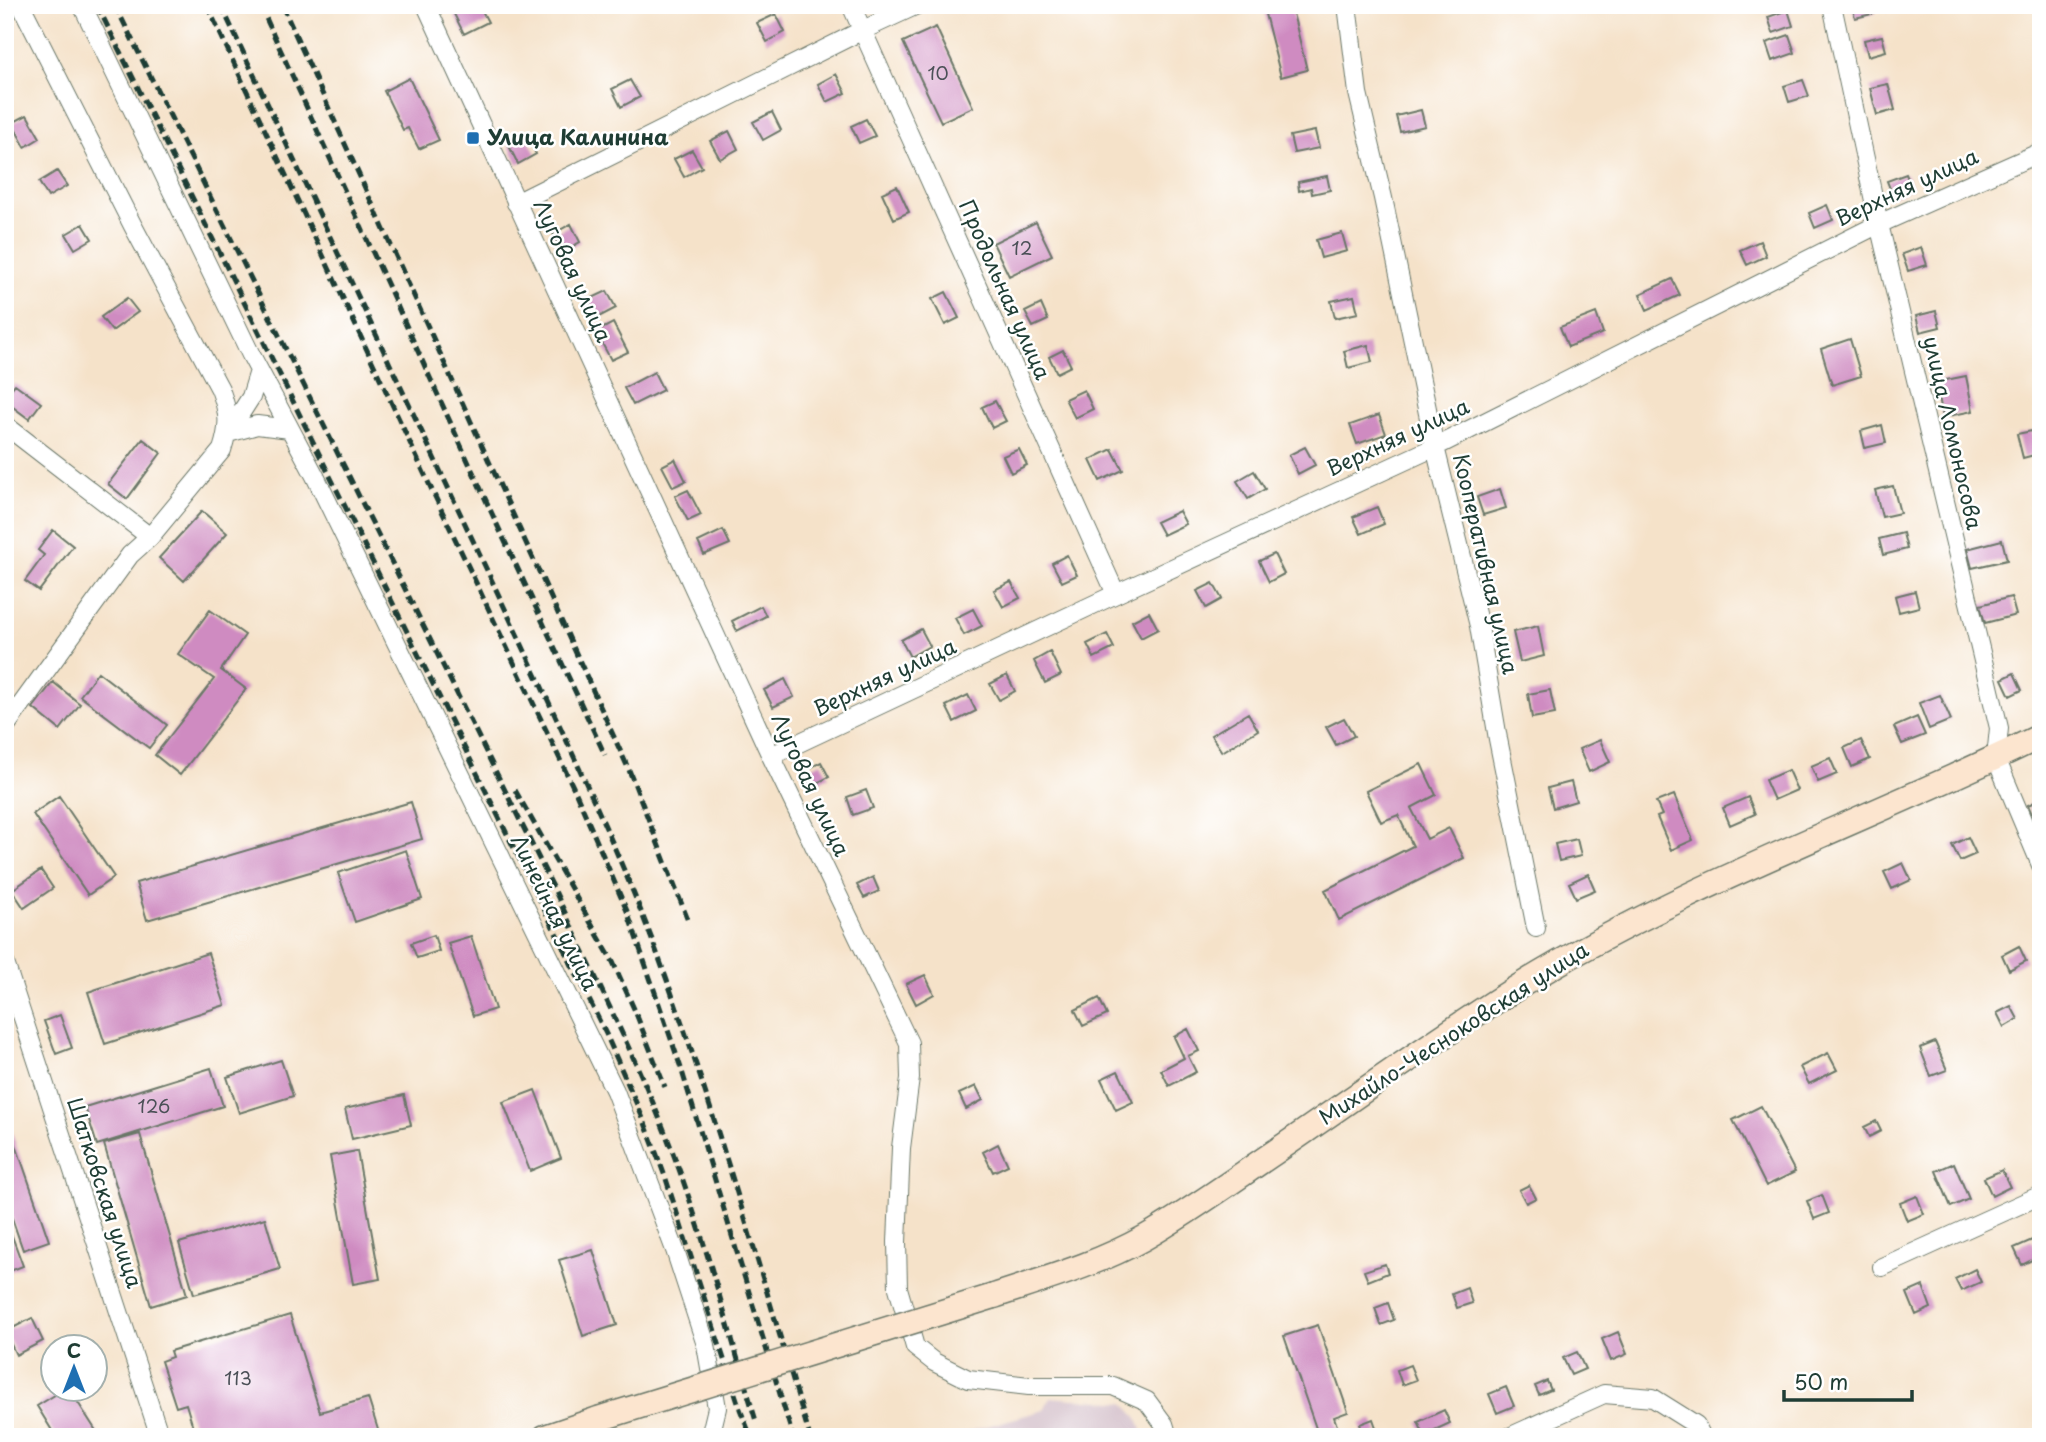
<svg xmlns="http://www.w3.org/2000/svg" width="2046" height="1442" font-family="'Playpen Sans',sans-serif">
  <style>
    .industrial { fill: #d2bdc8 }
    .building { fill: #cf8bc1 }
    .lines { fill: none; stroke-linecap: round; stroke-linejoin: round }
    .street-casing { stroke: #6a7768; stroke-width: 20 }
    .secondary-casing { stroke: #6a7768; stroke-width: 27 }
    .street { stroke: #fff; stroke-width: 18 }
    .secondary { stroke: #fce5cf; stroke-width: 24 }
    .rail { stroke: #1f3d34; stroke-width: 5; stroke-dasharray: 10 5; stroke-linecap: butt }
    .secondary-bridge-casing { stroke: #6a7768; stroke-width: 27; stroke-linecap: butt }
    .secondary-bridge { stroke: #fce5cf; stroke-width: 24 }
    .poi-dot { fill: #1f6fb2; stroke: #fff; stroke-width: 2.5 }
    .labels { text-anchor: middle; stroke-width: 5; stroke-linejoin: round; paint-order: stroke }
    .number-label { font-size: 18px; fill: #4b5057 }
    .poi-label { font-size: 21px; font-weight: bold; fill: #1f3d34; stroke: #fff; text-anchor: start }
    .street-label { font-size: 21px; fill: #1f3d34; stroke: #fff }
  </style>
  <rect width="100%" height="100%" fill="#fff"/>
  <filter id="ink" filterUnits="userSpaceOnUse"><feTurbulence type="fractalNoise" baseFrequency=".0143" numOctaves="2"/><feDisplacementMap in="SourceGraphic" scale="14" xChannelSelector="R" yChannelSelector="G"/><feConvolveMatrix kernelMatrix="1 2 1 2 8 2 1 2 1" color-interpolation-filters="sRGB"/></filter>
  <filter id="wash" filterUnits="userSpaceOnUse"><feTurbulence type="fractalNoise" baseFrequency=".00686" numOctaves="4" result="noise"/><feDisplacementMap in="SourceGraphic" scale="28" xChannelSelector="R" yChannelSelector="G"/><feGaussianBlur stdDeviation="1.57" result="paint"/><feColorMatrix in="noise" values="0 0 0 0 0 0 0 0 0 0 0 0 0 0 0 0 0 1.4 0 .05"/><feComposite in="paint" operator="in"/></filter>
  <g filter="url(#wash)">
    <rect width="100%" height="100%" fill="#f5e2c9"/>
    <!-- industrial -->
    <path class="industrial" d="M1050,1397L1124,1403L1138,1418L1144,1437H949L1044,1410Z"/>
    <g id="blocks">
      <!-- building -->
      <path class="building" d="M470,5H479L488,22L464,34L454,14Z
        M1285,5H1291L1307,70L1281,77L1264,10Z
        M1852,5H1874L1876,13L1855,18Z
        M1788,10L1793,26L1773,33L1768,17Z
        M776,14L785,32L767,42L757,23Z
        M936,27L973,107L941,122L903,42Z
        M1789,35L1795,53L1772,61L1766,43Z
        M1882,36L1886,51L1868,56L1864,40Z
        M836,74L846,93L827,102L818,84Z
        M409,78L439,140L419,149L408,128L403,130L384,91Z
        M630,80L640,97L621,107L612,89Z
        M1803,80L1809,96L1789,102L1784,86Z
        M1888,84L1895,110L1877,115L1870,88Z
        M1421,110L1425,126L1400,132L1396,116Z
        M772,112L781,130L763,140L753,122Z
        M27,115L40,138L25,147L12,123Z
        M866,119L875,136L859,143L851,126Z
        M729,131L738,149L720,159L710,141Z
        M1315,131L1319,148L1294,153L1290,136Z
        M527,136L536,154L518,164L509,146Z
        M692,150L702,167L684,177L674,159Z
        M57,171L67,186L48,197L39,182Z
        M1906,174L1912,188L1893,196L1887,181Z
        M1327,176L1330,190L1312,194L1311,188L1299,191L1298,182Z
        M897,186L909,212L894,219L882,193Z
        M1827,205L1833,220L1815,228L1809,213Z
        M1036,222L1052,255L1009,276L993,243Z
        M83,224L92,239L75,249L66,234Z
        M571,224L580,242L562,252L553,234Z
        M1342,233L1347,251L1321,258L1316,240Z
        M1760,241L1766,256L1747,265L1740,250Z
        M1921,247L1927,265L1908,271L1902,254Z
        M1672,279L1680,295L1647,310L1640,294Z
        M607,291L616,308L597,318L588,300Z
        M946,292L959,318L945,325L932,299Z
        M1354,296L1358,313L1335,318L1331,301Z
        M127,298L138,312L112,331L101,317Z
        M1041,304L1048,320L1033,327L1025,312Z
        M1936,311L1940,327L1920,332L1916,316Z
        M1596,313L1603,333L1568,347L1560,327Z
        M613,323L628,352L611,360L596,332Z
        M1850,339L1861,376L1832,385L1821,349Z
        M1368,345L1372,362L1348,368L1344,351Z
        M1063,350L1071,366L1057,373L1049,357Z
        M654,372L663,390L633,405L624,388Z
        M1966,376L1973,411L1943,417L1936,382Z
        M15,384L41,403L29,419L5,401V396Z
        M1084,390L1093,409L1075,418L1065,399Z
        M995,401L1006,421L992,428L982,407Z
        M1379,415L1386,434L1357,444L1350,425Z
        M1882,425L1886,443L1865,448L1861,431Z
        M2032,431L2038,454L2023,458L2017,434Z
        M143,439L161,453L127,499L108,484Z
        M1305,447L1315,465L1298,474L1289,455Z
        M1019,449L1027,465L1011,473L1003,456Z
        M1112,449L1123,470L1100,481L1090,460Z
        M675,459L686,481L673,487L662,466Z
        M1254,471L1265,489L1248,499L1237,481Z
        M1893,486L1900,513L1882,517L1875,490Z
        M1500,489L1506,508L1483,515L1477,497Z
        M688,490L701,515L688,521L675,496Z
        M1377,507L1384,524L1361,534L1353,517Z
        M202,511L227,533L184,581L159,558Z
        M1179,511L1186,524L1163,535L1156,522Z
        M53,530L73,546L39,591L25,581L44,555L38,550Z
        M723,530L730,544L704,555L698,542Z
        M1903,533L1907,549L1883,555L1879,539Z
        M2002,540L2007,560L1972,568L1967,549Z
        M1274,554L1284,574L1269,582L1259,561Z
        M1067,555L1077,575L1062,582L1052,563Z
        M1011,582L1020,598L1003,607L994,590Z
        M1213,583L1222,599L1206,608L1197,591Z
        M1915,591L1919,607L1899,612L1895,596Z
        M2011,597L2016,615L1985,623L1980,605Z
        M761,606L766,616L737,631L732,621Z
        M973,609L982,626L964,635L955,618Z
        M210,610L245,635L221,670L246,689L180,775L155,755L214,679L178,654Z
        M1149,612L1158,629L1141,638L1132,621Z
        M1538,626L1544,656L1520,662L1513,632Z
        M921,629L930,646L910,657L901,640Z
        M1107,634L1114,648L1094,658L1087,644Z
        M1050,652L1061,675L1045,683L1034,661Z
        M98,672L167,725L149,748L80,696Z
        M2014,673L2022,690L2010,696L2002,679Z
        M1007,675L1015,691L999,700L990,684Z
        M785,679L794,697L773,707L764,690Z
        M53,682L80,704L60,730L33,708Z
        M1550,690L1555,714L1532,718L1528,694Z
        M968,695L976,711L954,722L946,706Z
        M1940,695L1951,720L1929,729L1919,703Z
        M1248,713L1258,730L1222,752L1211,735Z
        M1917,717L1925,735L1902,744L1894,727Z
        M1344,718L1354,736L1336,745L1326,727Z
        M1600,740L1610,762L1589,772L1579,749Z
        M1861,740L1870,759L1852,767L1844,748Z
        M1830,758L1837,774L1818,782L1811,766Z
        M821,762L829,777L811,786L804,771Z
        M1421,764L1436,795L1411,808L1427,839L1449,828L1464,858L1339,920L1325,890L1413,846L1398,815L1381,822L1366,791Z
        M1788,770L1797,790L1774,800L1765,780Z
        M1571,782L1576,801L1553,808L1548,788Z
        M866,790L873,808L853,815L847,797Z
        M1674,795L1693,840L1671,850L1657,817L1662,815L1656,802Z
        M59,796L114,877L88,895L33,814Z
        M1748,797L1755,814L1730,825L1723,808Z
        M2041,799V824L2037,826L2028,805Z
        M411,802L422,839L147,920L136,883Z
        M1968,837L1976,854L1960,861L1952,845Z
        M1577,839L1581,856L1559,861L1555,844Z
        M406,850L422,899L355,922L338,873Z
        M1903,863L1911,880L1892,889L1884,872Z
        M41,870L53,888L24,908L12,890Z
        M1588,874L1595,890L1576,898L1569,883Z
        M873,877L879,891L864,898L857,885Z
        M434,935L439,951L417,958L411,943Z
        M471,936L495,1009L473,1016L448,943Z
        M2019,946L2026,961L2009,970L2002,955Z
        M208,953L225,1005L105,1044L88,992Z
        M925,975L934,994L916,1004L906,984Z
        M1099,998L1107,1015L1083,1026L1075,1010Z
        M2011,1006L2018,1019L2004,1027L1997,1013Z
        M60,1015L72,1048L56,1054L44,1021Z
        M1188,1029L1199,1051L1188,1056L1196,1072L1169,1086L1161,1070L1184,1058L1174,1037Z
        M1935,1042L1947,1070L1931,1076L1920,1048Z
        M1828,1053L1837,1070L1809,1084L1800,1067Z
        M281,1060L293,1096L239,1113L227,1077Z
        M211,1068L223,1106L97,1145L85,1107Z
        M1118,1071L1133,1102L1116,1110L1101,1079Z
        M976,1086L983,1100L966,1109L959,1094Z
        M535,1090L561,1158L530,1171L503,1102Z
        M404,1095L411,1125L352,1139L345,1109Z
        M1761,1106L1795,1172L1766,1186L1733,1120Z
        M6,1116L49,1241L23,1250L5,1198Z
        M1876,1121L1881,1131L1869,1137L1864,1127Z
        M140,1134L187,1295L151,1306L104,1144Z
        M998,1144L1008,1165L993,1172L983,1152Z
        M357,1151L380,1279L353,1284L330,1156Z
        M1954,1163L1969,1199L1951,1207L1936,1171Z
        M2002,1170L2010,1187L1992,1196L1984,1178Z
        M1529,1185L1536,1198L1526,1203L1519,1190Z
        M1822,1195L1829,1213L1814,1219L1807,1201Z
        M1917,1196L1924,1214L1907,1221L1900,1203Z
        M5,1217L23,1266L5,1273Z
        M265,1218L280,1269L194,1294L179,1243Z
        M2032,1240L2040,1256L2022,1265L2014,1248Z
        M593,1250L617,1325L583,1336L559,1260Z
        M1385,1264L1388,1273L1368,1281L1364,1271Z
        M1975,1269L1981,1282L1961,1291L1955,1279Z
        M1923,1286L1931,1308L1916,1315L1907,1293Z
        M1467,1288L1472,1303L1457,1308L1452,1294Z
        M1388,1303L1394,1320L1381,1325L1375,1308Z
        M290,1315L320,1412L368,1398L379,1433L365,1437H196L186,1404L176,1407L161,1361L172,1357L170,1351Z
        M32,1318L43,1341L16,1355L5,1332Z
        M1318,1325L1348,1412L1334,1417L1341,1437H1319L1284,1336Z
        M1618,1332L1627,1354L1611,1361L1602,1339Z
        M1577,1352L1585,1369L1571,1375L1563,1358Z
        M1410,1365L1416,1380L1402,1385L1397,1370Z
        M1547,1381L1551,1390L1539,1395L1535,1386Z
        M1506,1387L1514,1406L1497,1413L1489,1394Z
        M63,1390H70L100,1437H56L37,1406Z
        M1444,1410L1450,1423L1424,1435L1418,1422Z
        M1373,1419L1378,1433L1364,1437L1360,1424Z"/>
    </g>
  </g>
  <g filter="url(#ink)">
    <use href="#blocks" fill-opacity="0" stroke="#6a7768" stroke-width="2"/>
    <g class="lines">
      <!-- street casing -->
      <g class="street-casing">
        <path id="street" d="M82,5L251,355L315,476L615,1091L675,1250L706,1345L717,1408L710,1437
          M426,5L771,756L909,1043L910,1078L901,1148L897,1242L898,1288L915,1347L934,1362L968,1379L1029,1386H1113L1147,1401L1164,1424L1168,1437
          M851,5L1116,594
          M1347,5L1358,93L1383,198L1435,447L1479,626L1498,739L1536,928
          M1832,5L1879,224L1999,728L1996,758L2041,865
          M516,203L863,30L917,5
          M5,425L150,537
          M228,433L251,397L259,371
          M228,433L257,425L290,429
          M5,727L130,555L150,537L222,450C230,425 229,413 220,389L133,226L21,5
          M771,756L1116,594L1435,447L1879,224L2041,152
          M5,963L160,1437
          M1882,1267L2041,1195
          M1509,1437L1604,1394L1653,1398L1696,1425L1702,1437"/>
      </g>
      <!-- secondary casing -->
      <g class="secondary-casing">
        <path id="secondary" d="M994,1296C1045,1279 1098,1264 1144,1238C1189,1212 1232,1181 1275,1152C1357,1096 1438,1037 1523,984C1686,884 1869,820 2041,736
          M545,1437L598,1419"/>
      </g>
      <!-- street -->
      <use href="#street" class="street"/>
      <!-- secondary -->
      <use href="#secondary" class="secondary"/>
      <!-- rail -->
      <path class="rail" d="M97,5L606,1034L645,1123L666,1179L740,1409L751,1437
        M115,5L555,891C589,966 627,1039 658,1115C699,1213 725,1319 756,1421
        M207,5L430,486L576,793L627,911L681,1068L793,1437
        M221,5L540,683C582,774 625,866 660,961C717,1117 762,1277 810,1437
        M260,5L494,518L605,755
        M282,5L629,770L688,920
        M515,790L613,962L635,1011L665,1087"/>
      <!-- secondary-bridge casing -->
      <g class="secondary-bridge-casing">
        <path id="secondary-bridge" d="M598,1419L994,1296"/>
      </g>
      <!-- secondary-bridge -->
      <use href="#secondary-bridge" class="secondary-bridge"/>
    </g>
  </g>
  <!-- markers -->
  <rect class="poi-dot" x="466" y="131" width="14" height="14" rx="3.5"/>
  <g class="labels">
    <!-- number labels -->
    <g class="number-label">
      <text x="938" y="80">10</text>
      <text x="1022" y="255">12</text>
      <text x="154" y="1113">126</text>
      <text x="238" y="1385">113</text>
    </g>
    <!-- poi labels -->
    <g class="poi-label">
      <text x="487" y="145">Улица Калинина</text>
    </g>
    <!-- street labels -->
    <g class="street-label">
      <text transform="translate(1907 188) rotate(-25)" y="7">Верхняя улица</text>
      <text transform="translate(572 271) rotate(65)" y="7">Луговая улица</text>
      <text transform="translate(1004 290) rotate(66)" y="7">Продольная улица</text>
      <text transform="translate(1952 433) rotate(77)" y="7">улица Ломоносова</text>
      <text transform="translate(1398 438) rotate(-25)" y="7">Верхняя улица</text>
      <text transform="translate(1485 564) rotate(77)" y="7">Кооперативная улица</text>
      <text transform="translate(885 678) rotate(-25)" y="7">Верхняя улица</text>
      <text transform="translate(810 785) rotate(65)" y="7">Луговая улица</text>
      <text transform="translate(554 913) rotate(64)" y="7">Линейная улица</text>
      <text transform="translate(1454 1034) rotate(-33)" y="7">Михайло-Чесноковская улица</text>
      <text transform="translate(104 1193) rotate(72)" y="7">Шатковская улица</text>
    </g>
  </g>
  <!-- margin -->
  <rect width="2046" height="1442" fill="none" stroke="#fff" stroke-width="28"/>
  <!-- north arrow -->
  <g transform="translate(74 1368)"><circle r="33" fill="#ffffff" stroke="#a5b1ae" stroke-width="2"/>
  <path d="M0-5L12 26L0 18L-12 26Z" fill="#1f6fb2"/>
  <text y="-10" font-size="19" font-weight="bold" text-anchor="middle" fill="#1f3d34">С</text>
  </g>
  <!-- scale -->
  <path d="M1784 1390v10h128v-10" fill="none" stroke="#1f3d34" stroke-width="3.5"/>
  <text x="1794" y="1390" font-size="21" fill="#1f3d34" stroke="#ffffff" stroke-width="5" paint-order="stroke">50 m</text>
</svg>
